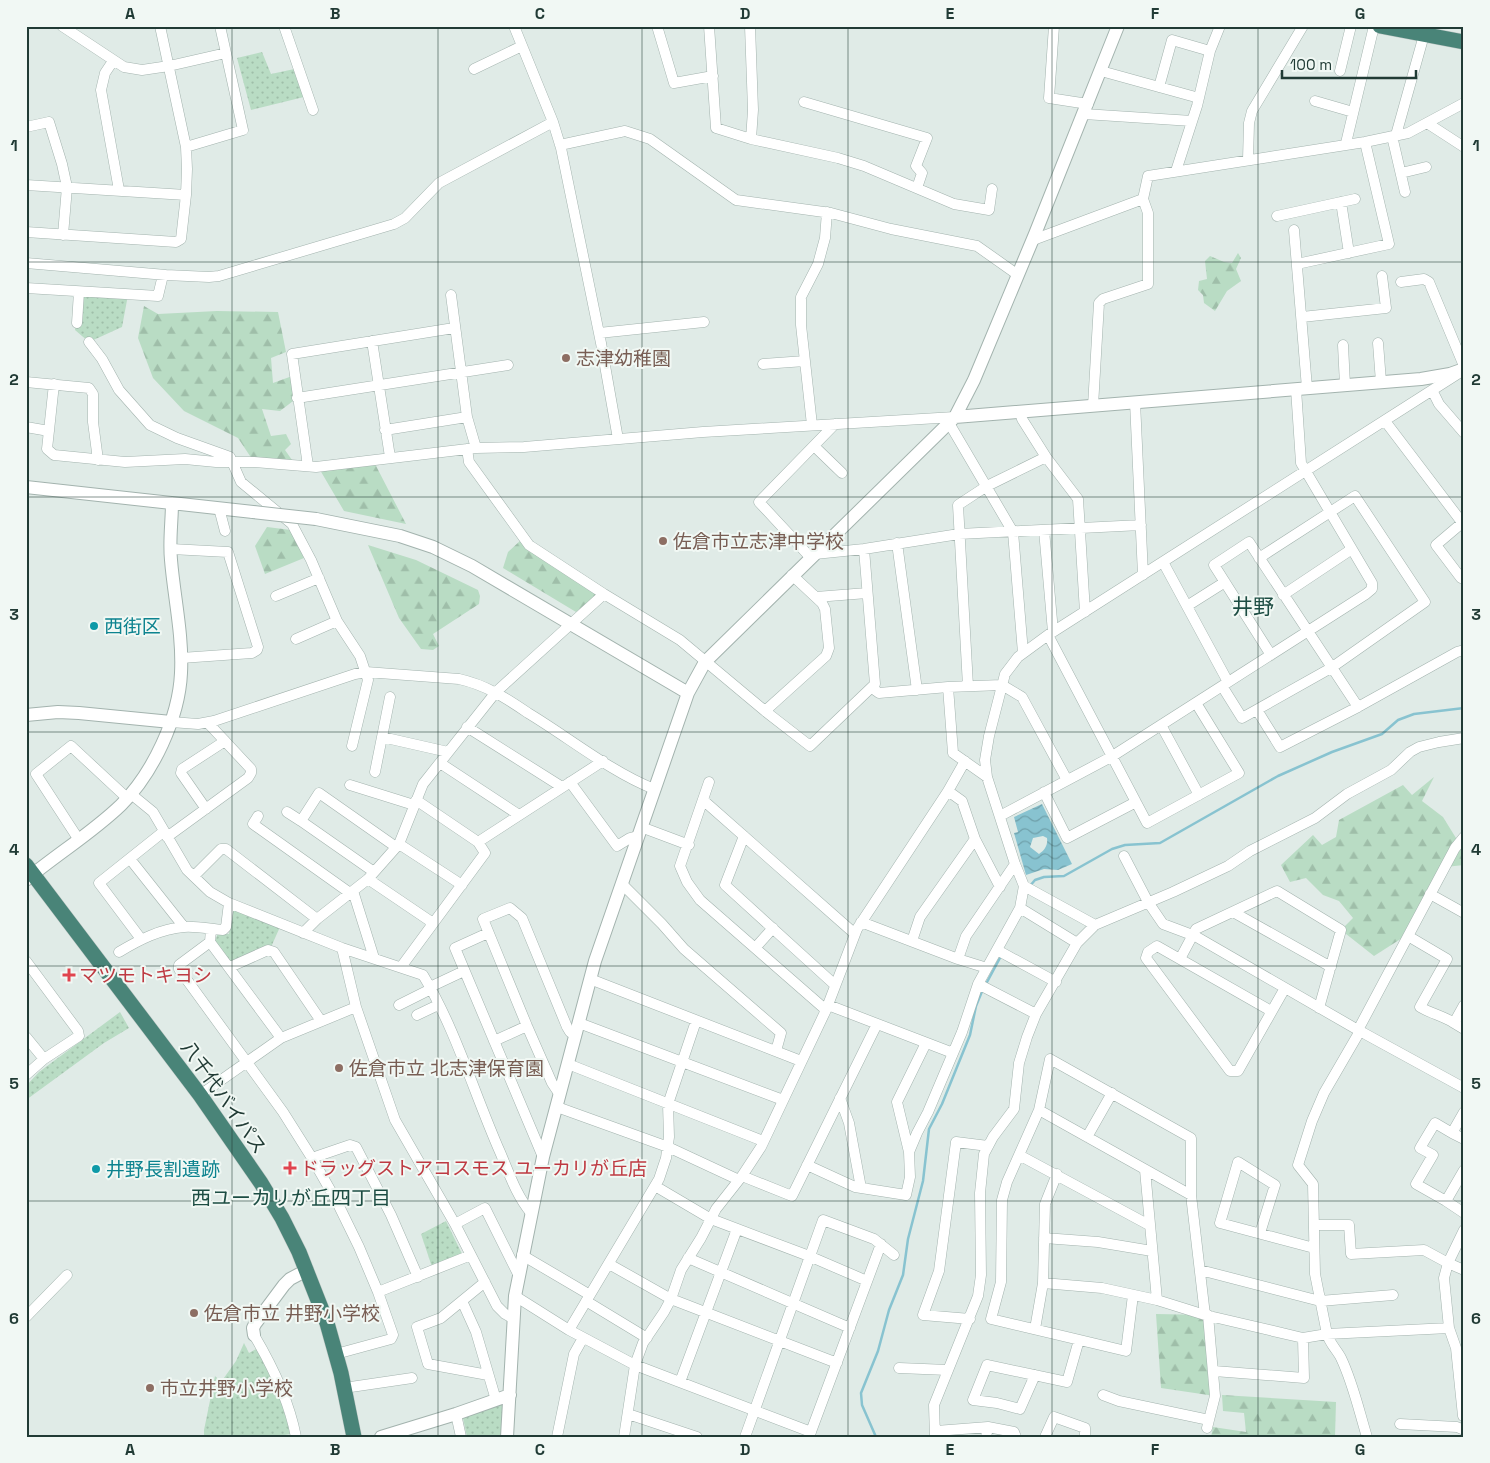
<svg xmlns="http://www.w3.org/2000/svg" width="1490" height="1463" font-family="'Space Grotesk','Noto Sans JP',sans-serif">
  <style>
    .grass { fill: url(#grass-dots) }
    .forest { fill: url(#forest-firs) }
    .water { fill: url(#water-waves); fill-rule: evenodd }
    .lines { fill: none; stroke-linecap: round; stroke-linejoin: round }
    .stream { stroke: #88c3d0; stroke-width: 2.5 }
    .minor-casing { stroke: #a3b3ae; stroke-width: 11 }
    .tertiary-casing { stroke: #a3b3ae; stroke-width: 14 }
    .trunk-casing { stroke: #c1c8c6; stroke-width: 16 }
    .minor { stroke: #fff; stroke-width: 10 }
    .tertiary { stroke: #fff; stroke-width: 12 }
    .trunk { stroke: #498478; stroke-width: 15 }
    .tertiary-bridge-casing { stroke: #a3b3ae; stroke-width: 14; stroke-linecap: butt }
    .tertiary-bridge { stroke: #fff; stroke-width: 12 }
    .grid { fill: none; stroke: #213b35; stroke-width: 1; stroke-opacity: 0.55 }
    .education-dot { fill: #8d6e63; stroke: #f1f8f4; stroke-width: 2 }
    .culture-dot { fill: #0f9aa8; stroke: #f1f8f4; stroke-width: 2 }
    .health-dot { fill: #e0444e; stroke: #f1f8f4; stroke-width: 2 }
    .labels { text-anchor: middle; stroke-width: 4; stroke-linejoin: round; paint-order: stroke }
    .education-label { font-size: 19px; fill: #785e54; stroke: #f1f8f4; text-anchor: start }
    .culture-label { font-size: 19px; fill: #0d838f; stroke: #f1f8f4; text-anchor: start }
    .health-label { font-size: 19px; fill: #be3a42; stroke: #f1f8f4; text-anchor: start }
    .street-label { font-size: 19px; fill: #213b35; stroke: #f1f8f4 }
    .neighbourhood-label { font-size: 20px; fill: #1d4d43; stroke: #f1f8f4 }
    .quarter-label { font-size: 21px; fill: #1d4d43; stroke: #f1f8f4 }
    .neatline { fill: none; stroke: #213b35; stroke-width: 2 }
    .grid-label { font-size: 16px; text-anchor: middle; font-weight: bold; fill: #213b35 }
  </style>
  <defs>
    <pattern id="grass-dots" width="8" height="8" patternUnits="userSpaceOnUse" patternTransform="scale(1.25)"><rect width="8" height="8" fill="#b9dcc4"/><path d="M2 2h.1M6 6h.1" fill="none" stroke="#9fbea9" stroke-width="1.8" stroke-linecap="round"/></pattern>
    <pattern id="forest-firs" width="22" height="20" patternUnits="userSpaceOnUse" patternTransform="scale(1.25)"><rect width="22" height="20" fill="#b9dcc4"/><path d="M5 1l3.5 6h-7zM16 11l3.5 6h-7z" fill="#9fbea9"/></pattern>
    <pattern id="water-waves" width="16" height="10" patternUnits="userSpaceOnUse" patternTransform="scale(1.25)"><rect width="16" height="10" fill="#88c3d0"/><path d="M0 5q4-4 8 0t8 0" fill="none" stroke="#6fa0aa"/></pattern>
  </defs>
  <rect width="100%" height="100%" fill="#e0ebe7"/>
  <!-- grass -->
  <path class="grass" d="M262,52L271,74L299,68L308,96L251,110L237,58Z
    M79,292L128,295L122,327L89,342L75,330Z
    M234,908L280,927L271,947L230,962L215,941L218,933L229,934L232,910Z
    M120,1012L129,1028L104,1043L26,1100V1086L39,1072Z
    M446,1221L462,1254L432,1267L421,1234Z
    M244,1343L249,1353L258,1348L275,1381L292,1434L268,1437H204V1430L215,1376L221,1382L236,1361Z
    M505,1400L503,1437H467L463,1418Z"/>
  <!-- forest -->
  <path class="forest" d="M1238,253L1241,258L1236,269L1241,281L1227,291L1215,311L1204,303L1203,295L1198,290L1199,281L1207,279L1205,261L1210,256L1224,262L1232,263Z
    M144,306L158,314L217,311L278,312L286,352L271,358L273,383L295,375L297,398L280,411L262,409L271,436L286,434L291,444L285,450L292,460L254,462L238,438L184,411L153,378L138,338Z
    M374,462L406,524L344,511L320,470Z
    M267,527L291,530L304,558L265,574L255,546Z
    M521,540L598,595L576,612L503,568L508,552Z
    M368,545L416,560L478,590L480,596L479,604L433,634L439,646L433,650L421,649L399,618Z
    M1434,777L1422,801L1443,817L1464,851V865L1445,867L1410,933L1374,956L1341,930L1353,918L1339,901L1323,895L1306,878L1290,882L1281,865L1313,835L1322,845L1336,837L1339,820L1403,785L1412,795Z
    M1156,1314L1208,1315L1215,1396L1161,1388Z
    M1222,1395L1336,1402L1335,1437H1211L1213,1427L1246,1432L1244,1413L1223,1411Z"/>
  <!-- water -->
  <path class="water" d="M1042,804L1072,864L1058,870L1044,869L1026,875L1014,833L1018,832L1014,817ZM1043,836L1047,838C1048,845 1045,850 1039,854L1030,847L1033,838Z"/>
  <g class="lines">
    <!-- stream -->
    <path class="stream" d="M1029,887L1035,880L1044,877L1064,876L1112,849L1125,845L1160,843L1278,776L1332,752L1382,734L1398,720L1414,714L1464,708
      M986,984L1001,956
      M876,1437L862,1405L861,1393L878,1351L889,1310L903,1275L908,1239L923,1181L929,1129L942,1104L970,1035L976,1006L983,989"/>
    <!-- minor casing -->
    <g class="minor-casing">
      <path id="minor" d="M62,26L124,67L142,70L169,66L226,53
        M284,26L313,110
        M514,26L553,122L561,148L601,343L618,439
        M657,26L674,83L713,76
        M709,26L716,128L751,139L838,158L864,166L954,204L989,210L992,189
        M750,26L753,110L751,139
        M1054,26L1049,98L1088,104
        M113,61L105,73L101,90L119,190
        M474,69L522,46
        M1101,71L1199,98
        M1340,71L1351,26
        M1159,87L1172,40L1210,51
        M1315,101L1353,112
        M804,102L927,138L916,166L922,173L917,188
        M1084,114L1192,121
        M1427,123L1464,147
        M26,127L49,122L62,164L67,187L63,235
        M1396,135L1424,35
        M1392,136L1405,192
        M1346,143L1374,26
        M560,145L625,131L650,139L736,200L831,213L891,229L977,246L1018,275
        M186,147L243,130L220,26
        M1248,160L1249,123L1252,111L1303,26
        M1176,171L1197,106L1210,51L1220,26
        M1401,173L1426,167
        M26,185L186,195
        M1341,202L1349,253
        M1277,216L1355,199
        M1294,230L1307,388
        M26,232L176,242L181,239L186,195L187,169L186,147L160,26
        M1033,240L1143,199L1148,176L1365,142L1408,133L1464,103
        M26,263L166,275L209,277L219,276L394,224L405,218L439,183L553,122
        M1297,264L1389,244L1365,142
        M1401,282L1424,279L1429,282L1464,366
        M26,288L158,296L163,275
        M451,295L467,417L476,448
        M1302,317L1386,308L1382,276
        M77,323L79,292
        M599,333L704,322
        M372,341L390,457
        M89,342L102,359L119,390L150,425L177,438L230,457L241,482L292,524L311,560L337,621L360,656L368,680L352,746
        M1378,343L1381,382
        M1343,345L1345,385
        M763,364L805,361
        M26,382L89,388L93,394V422L98,460
        M54,384L47,449L54,455L125,462L185,459L216,462H254L316,467L476,448L524,447L703,432L955,417
        M1432,390L1439,404L1464,433
        M297,398L508,365
        M1135,402L1143,575
        M1093,406L1099,303L1103,299L1148,284V213L1143,199
        M1020,412L1022,419L1046,457L1078,499L1085,612
        M1385,421L1464,525
        M949,423L1013,532L1023,653
        M812,425L801,325V297L818,264L825,238L827,212
        M26,427L49,431
        M385,430L467,417
        M814,446L842,473
        M467,449L469,462L529,545L604,594L680,640L765,711
        M308,466L292,354L454,328
        M219,508L225,531
        M1462,523L1436,545L1461,578L1464,576
        M1044,530L1053,632
        M897,543L917,690
        M171,549L228,552L258,647L257,650L252,653L181,658
        M815,554L864,549L959,534L1141,525
        M811,558L759,502L835,424
        M1163,562L1228,682
        M792,575L822,603L825,609L829,648L826,656L765,711L810,746L875,684L864,549
        M1283,595L1352,549
        M276,596L319,578
        M816,597L867,593
        M1187,606L1225,582
        M1048,635L1147,823L1239,773L1196,703
        M296,639L337,621
        M1271,655L1214,565L1249,542L1358,707
        M968,686L958,505L987,486L1046,457
        M1222,686L1242,718L1331,668L1425,602L1355,496L1259,558
        M948,687L953,753L987,777
        M872,688L879,693L948,687L1002,685L1022,697L1067,780
        M1257,710L1280,747L1358,707L1457,652L1464,650
        M171,722L198,724L214,721L355,674L366,672L459,679C486,685 506,698 528,713C568,737 611,772 654,789
        M1161,725L1199,795
        M467,727L562,787
        M382,737L390,697
        M440,763L519,815
        M375,772L382,737L448,752
        M570,782L617,846L630,838L638,836
        M709,782L680,866L687,882L700,900L826,1010
        M350,785L414,805
        M948,791L962,801L975,839L1000,887
        M1044,792L1067,838L1136,802
        M131,794L153,812L187,870L210,892L229,903L342,948L423,975C456,1030 474,1093 500,1152C509,1173 516,1195 531,1213
        M703,800L855,934
        M206,809L181,773L182,769L225,741
        M287,812L301,821
        M258,816L253,824L350,893
        M1000,816L1111,757L1366,594L1372,589V583L1301,463L1296,389
        M641,827L689,845
        M744,836L725,885L835,985
        M167,837L248,778L251,773V769L208,723
        M79,840L36,774L71,746L127,798
        M478,842L603,761
        M399,844L462,885
        M1124,856L1148,902L1163,924L1195,936L1358,1030L1464,1088
        M130,859L184,927
        M374,872L301,821L319,793L396,847
        M194,876L221,849H226L317,919
        M368,879L433,923
        M622,884L662,924L684,949L781,1033L776,1051
        M1024,886L1095,925
        M353,891L374,958
        M1430,894L1464,913
        M1020,908L1077,943
        M1233,912L1331,967
        M861,922L958,959L987,968
        M211,929L210,942L179,965V969L283,1112L312,1158L337,1202L359,1247L378,1292L393,1335L391,1339L336,1354
        M303,933L317,919L368,879L399,844L423,784L496,692L604,594
        M488,933L455,948L543,1157
        M1408,936L1447,959L1420,1007C1432,1014 1443,1016 1454,1023L1464,1005
        M141,939L99,883L163,832
        M912,941L920,917L975,839
        M210,942L281,1038
        M342,948L356,1007L395,1120L455,1224L497,1306L505,1314L514,1319
        M755,948L773,928
        M997,950L1056,982
        M119,952C139,940 160,929 184,927C196,926 210,929 223,930L226,927L229,903
        M958,959L966,936L1015,864
        M1180,959L1196,929L1277,891L1341,930L1319,1008
        M26,961L78,1031L79,1036L44,1059L26,1075
        M230,967L268,950L274,952L321,1021
        M401,967L485,853L478,842L416,800
        M590,979L801,1061
        M978,984L1036,1014
        M430,987L464,971
        M399,1005L431,989
        M828,1005L953,1053
        M1271,1011L1157,946L1148,952L1146,958L1230,1071H1238L1285,988
        M417,1015L438,1005
        M579,1023L783,1100
        M1454,1023L1464,1029
        M1358,1030L1455,848L1464,837
        M1360,1031L1324,1093L1312,1121L1298,1165L1313,1184L1315,1274L1327,1334C1330,1344 1337,1350 1341,1358C1353,1383 1359,1411 1367,1437
        M26,1037L44,1059
        M494,1041L527,1026
        M568,1064L763,1141
        M200,1095L281,1038L356,1007
        M560,1095L552,1083L527,1026L483,919L510,908L522,918L567,1027L570,1032L576,1035
        M840,1098L849,1123L861,1188
        M557,1107L668,1147L739,1180
        M1039,1110L1191,1195
        M1464,1112L1452,1133L1464,1139
        M1087,1137L1112,1093
        M909,1152L897,1102L926,1043
        M1019,1155L1007,1182L1002,1200L1001,1282L991,1319L1126,1351L1133,1295
        M312,1158L350,1145L356,1147L391,1215L418,1277
        M807,1165L855,1187L906,1195L910,1177L909,1152L917,1133L928,1112L962,1032L978,984L1020,908L1024,886L1015,864L987,777L985,760L989,736L1005,674L1018,657L1048,635L1459,373
        M1145,1170L1157,1300
        M1464,1170L1446,1201L1464,1213
        M1057,1174L1045,1204L1043,1283L1102,1288L1157,1300L1205,1315L1303,1338L1327,1334L1449,1328L1444,1278L1448,1263L1464,1270
        M742,1176L792,1196L877,1024
        M655,1186L711,1219L809,1256L867,1281
        M1446,1201L1416,1184L1433,1155L1420,1148L1435,1123L1452,1133
        M455,1224L485,1208L519,1276
        M1149,1225L1019,1155L1039,1110L1050,1059L1191,1138V1195L1205,1315
        M1314,1225H1349L1351,1254L1424,1250L1448,1263L1464,1230
        M1260,1233L1275,1185L1238,1162L1220,1223L1314,1248
        M1044,1238L1098,1242L1152,1251
        M522,1255L590,1295
        M688,1258L850,1328
        M609,1264L671,1299L837,1363
        M1200,1270L1320,1301L1393,1295
        M485,1282L441,1318L417,1327L428,1364L488,1375
        M378,1292L471,1255
        M515,1296L569,1330L635,1365L811,1432
        M462,1301L476,1332L496,1400
        M586,1301L647,1338
        M26,1317L67,1275
        M970,1319L923,1315L939,1271L956,1142L988,1146
        M1449,1328L1456,1348L1463,1416
        M1035,1329L1043,1283
        M569,1330L659,1179L666,1158L669,1137L668,1104L696,1021
        M254,1335C273,1367 289,1400 296,1437
        M899,1368L948,1370
        M1214,1371L1304,1378L1303,1338
        M1035,1375L1020,1409L997,1403L973,1400L987,1365L1067,1382L1079,1340
        M680,1382L737,1229
        M344,1388L412,1378
        M1103,1395L1119,1401L1209,1420
        M456,1414L461,1437
        M628,1414L697,1437
        M1400,1424L1457,1427L1464,1430
        M1207,1428L1215,1396L1208,1315
        M936,1431L988,1427
        M557,1437L574,1354L583,1338
        M624,1437L635,1365L643,1343L664,1312L671,1299L681,1270L701,1238L716,1209L742,1176L761,1147L826,1010L857,929L948,791L965,761
        M745,1437L823,1220L874,1239L894,1255
        M809,1437L881,1244
        M935,1437L934,1405L978,1296L981,1275L980,1193L984,1154L993,1137L1014,1109L1019,1063L1027,1037L1036,1014L1077,943L1095,925L1173,892L1228,866L1250,851L1315,818L1347,794L1391,770L1410,752L1419,747L1439,742L1464,738
        M986,1437L988,1427L1014,1432L1016,1437
        M1045,1437L1054,1417L1085,1428V1437"/>
    </g>
    <!-- tertiary casing -->
    <g class="tertiary-casing">
      <path id="tertiary" d="M955,417L1421,379L1450,374L1464,369
        M26,487L253,512
        M316,519L400,536L433,547L472,566L688,693
        M26,715L58,712L79,713L171,722
        M26,880C57,854 92,833 121,805C153,773 179,718 181,673C183,635 174,597 171,560C169,541 172,521 172,503
        M254,1335L253,1328L255,1324L284,1285L290,1279L307,1270
        M381,1437L456,1414L510,1395
        M507,1437L515,1296L543,1157L595,961L688,693L705,662L955,417L974,380L1035,234L1118,26"/>
    </g>
    <!-- trunk casing -->
    <g class="trunk-casing">
      <path id="trunk" d="M1380,26L1464,42
        M26,865L200,1095L261,1183L282,1218L299,1252L327,1323L341,1373L354,1437"/>
    </g>
    <!-- minor -->
    <use href="#minor" class="minor"/>
    <!-- tertiary -->
    <use href="#tertiary" class="tertiary"/>
    <!-- trunk -->
    <use href="#trunk" class="trunk"/>
    <!-- tertiary-bridge casing -->
    <g class="tertiary-bridge-casing">
      <path id="tertiary-bridge" d="M253,512L316,519"/>
    </g>
    <!-- tertiary-bridge -->
    <use href="#tertiary-bridge" class="tertiary-bridge"/>
  </g>
  <!-- grid -->
  <path class="grid" d="M232,26V1437M438,26V1437M642,26V1437M848,26V1437M1052,26V1437M1258,26V1437M26,262H1464M26,497H1464M26,732H1464M26,966H1464M26,1201H1464"/>
  <!-- markers -->
  <g class="education-dot">
    <circle cx="566" cy="358" r="5"/>
    <circle cx="663" cy="541" r="5"/>
    <circle cx="339" cy="1068" r="5"/>
    <circle cx="194" cy="1313" r="5"/>
    <circle cx="150" cy="1388" r="5"/>
  </g>
  <g class="culture-dot">
    <circle cx="94" cy="626" r="5"/>
    <circle cx="96" cy="1169" r="5"/>
  </g>
  <g class="health-dot">
    <path d="M66.5 967.5h5v5h5v5h-5v5h-5v-5h-5v-5h5z"/>
    <path d="M287.5 1160.5h5v5h5v5h-5v5h-5v-5h-5v-5h5z"/>
  </g>
  <g class="labels">
    <!-- education labels -->
    <g class="education-label">
      <text x="576" y="365">志津幼稚園</text>
      <text x="673" y="548">佐倉市立志津中学校</text>
      <text x="349" y="1075">佐倉市立 北志津保育園</text>
      <text x="204" y="1320">佐倉市立 井野小学校</text>
      <text x="160" y="1395">市立井野小学校</text>
    </g>
    <!-- culture labels -->
    <g class="culture-label">
      <text x="104" y="633">西街区</text>
      <text x="106" y="1176">井野長割遺跡</text>
    </g>
    <!-- health labels -->
    <g class="health-label">
      <text x="79" y="982">マツモトキヨシ</text>
      <text x="300" y="1175">ドラッグストアコスモス ユーカリが丘店</text>
    </g>
    <!-- street labels -->
    <g class="street-label">
      <text transform="translate(224 1097) rotate(55)" y="7">八千代バイパス</text>
    </g>
    <!-- neighbourhood labels -->
    <g class="neighbourhood-label">
      <text x="291" y="1205">西ユーカリが丘四丁目</text>
    </g>
    <!-- quarter labels -->
    <g class="quarter-label">
      <text x="1253" y="614">井野</text>
    </g>
  </g>
  <!-- border -->
  <rect width="1490" height="1463" fill="none" stroke="#f1f8f4" stroke-width="55"/>
  <!-- scale -->
  <path d="M1282 70v8h134v-8" fill="none" stroke="#213b35" stroke-width="2.5"/>
  <text x="1290" y="70" font-size="15" fill="#213b35" stroke="#f1f8f4" stroke-width="4" paint-order="stroke">100 m</text>
  <rect x="28" y="28" width="1434" height="1408" class="neatline"/>
  <g class="grid-label">
    <text x="130" y="19">A</text>
    <text x="335" y="19">B</text>
    <text x="540" y="19">C</text>
    <text x="745" y="19">D</text>
    <text x="950" y="19">E</text>
    <text x="1155" y="19">F</text>
    <text x="1360" y="19">G</text>
    <text x="14" y="151">1</text>
    <text x="1476" y="151">1</text>
    <text x="14" y="385">2</text>
    <text x="1476" y="385">2</text>
    <text x="14" y="620">3</text>
    <text x="1476" y="620">3</text>
    <text x="14" y="855">4</text>
    <text x="1476" y="855">4</text>
    <text x="14" y="1089">5</text>
    <text x="1476" y="1089">5</text>
    <text x="14" y="1324">6</text>
    <text x="1476" y="1324">6</text>
    <text x="130" y="1455">A</text>
    <text x="335" y="1455">B</text>
    <text x="540" y="1455">C</text>
    <text x="745" y="1455">D</text>
    <text x="950" y="1455">E</text>
    <text x="1155" y="1455">F</text>
    <text x="1360" y="1455">G</text>
  </g>
</svg>
